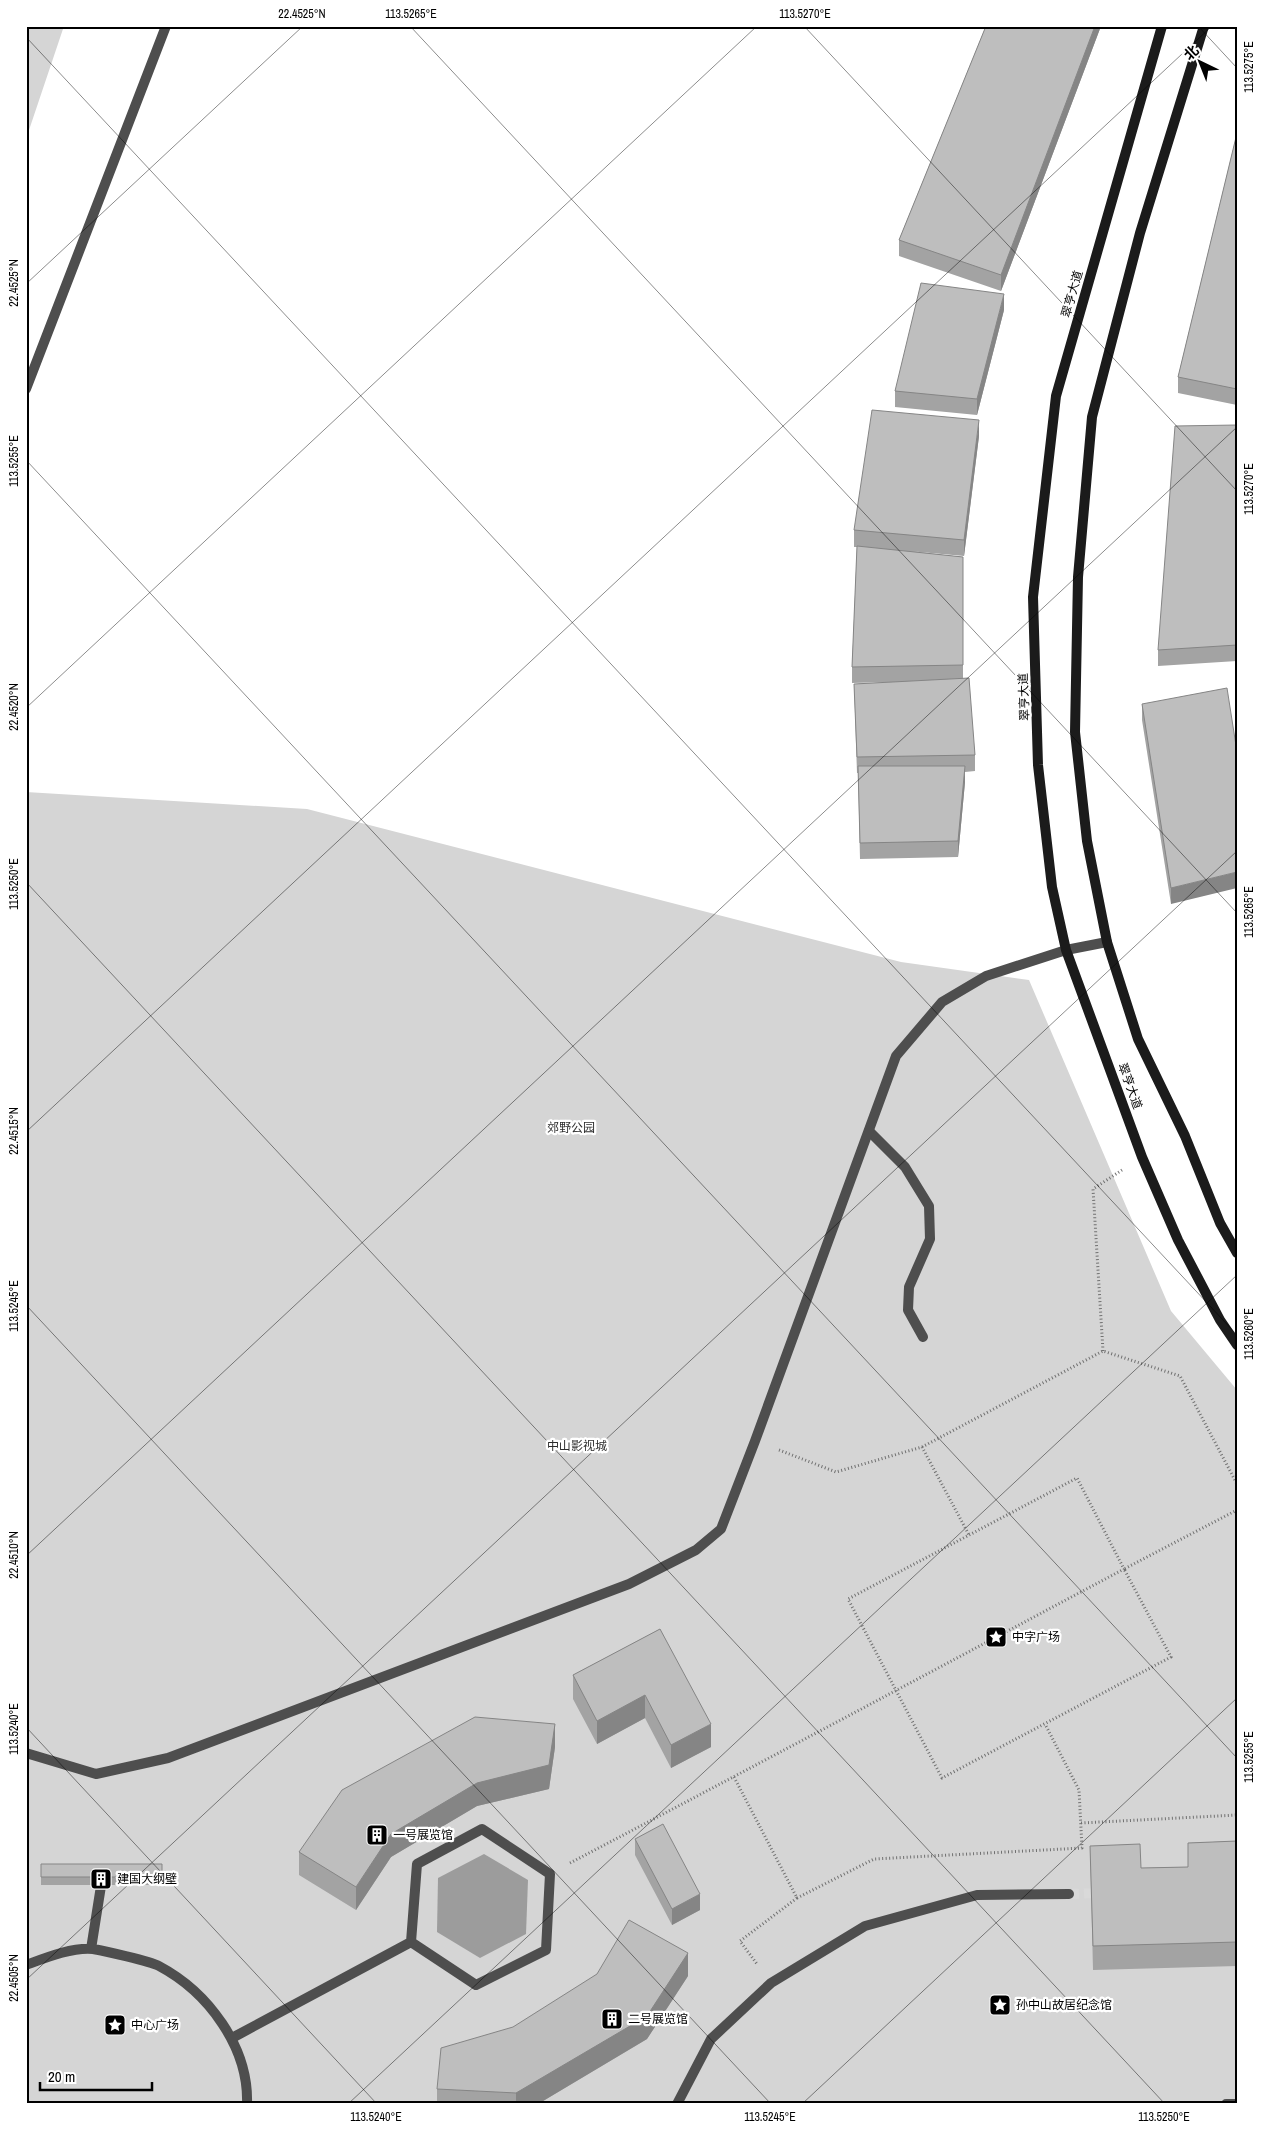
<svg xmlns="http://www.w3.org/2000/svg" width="1263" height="2130" font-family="'Archivo Narrow','Noto Sans SC',sans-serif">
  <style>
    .green { fill: #d5d5d5 }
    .water { fill: #9c9c9c }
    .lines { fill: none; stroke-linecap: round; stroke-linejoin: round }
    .street-tunnel { stroke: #d9d9d9; stroke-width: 10; stroke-dasharray: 10 5; stroke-linecap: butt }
    .path { stroke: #707070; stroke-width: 3; stroke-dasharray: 1 2.5; stroke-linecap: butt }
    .lane { stroke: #4e4e4e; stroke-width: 10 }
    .street { stroke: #4e4e4e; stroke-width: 10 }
    .secondary { stroke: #1b1b1b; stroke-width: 10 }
    .wall { fill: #a3a3a3 }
    .shaded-wall { fill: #858585 }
    .building { fill: #bebebe; stroke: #858585 }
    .ticks { fill: none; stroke: #000; stroke-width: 1; stroke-opacity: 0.45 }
    .labels { text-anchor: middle; stroke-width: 4.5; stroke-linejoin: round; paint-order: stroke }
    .street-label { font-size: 12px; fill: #000; stroke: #fff }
    .park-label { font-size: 12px; fill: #2c2c2c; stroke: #fff }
    .poi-label { font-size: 12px; fill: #000; stroke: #fff; text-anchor: start }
    .neatline { fill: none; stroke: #000; stroke-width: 2 }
    .ticks-label { font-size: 12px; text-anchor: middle; fill: #000 }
  </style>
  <rect width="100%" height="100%" fill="#fff"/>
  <!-- green -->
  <path class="green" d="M26,26H64L26,139Z
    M26,792L307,809L901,962L1029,980L1171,1311L1237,1390V2104H26Z"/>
  <!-- water -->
  <path class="water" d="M484,1854L528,1880L526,1934L480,1958L437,1932L438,1878Z"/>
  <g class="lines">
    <!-- street-tunnel -->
    <path class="street-tunnel" d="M1069,1894L1103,1893"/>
    <!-- path -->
    <path class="path" d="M1103,1351L1093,1189L1122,1170
      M922,1447L1103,1351L1180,1376L1237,1484
      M779,1450L836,1472L922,1447L969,1535
      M734,1777L797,1898L740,1941L757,1964
      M1081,1823L1237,1815
      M570,1863C755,1766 940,1667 1124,1569L1077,1478L848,1599L942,1778L1171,1657L1124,1569L1237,1510
      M797,1898L874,1859L1082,1848L1079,1790L1045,1724"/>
    <!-- lane -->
    <path class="lane" d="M869,1131L905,1167L929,1206L930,1239L909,1287L908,1310L923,1337
      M91,1949L101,1886
      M26,1965C45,1958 72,1947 93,1949C104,1951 150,1961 159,1966C208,1992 249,2047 247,2104
      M232,2038L411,1942L417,1864L482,1829L550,1874L546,1950L476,1985L411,1942"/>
    <!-- street -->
    <path class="street" d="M26,389L166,26
      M26,1753L96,1774L168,1758L629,1584L696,1550L721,1529L755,1441L896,1056L942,1002L986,976L1066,950L1107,942
      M677,2104L711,2039L771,1983L865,1926L977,1895L1069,1894
      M1226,2104H1237"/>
    <!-- secondary -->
    <path class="secondary" d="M1162,26L1056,396L1033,597L1038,765L1052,887L1066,950L1142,1157L1178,1240L1220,1320L1237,1345
      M1204,26L1140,233L1092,417L1078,577L1075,732L1087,841L1107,942L1138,1039L1185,1136L1220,1223L1237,1253"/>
  </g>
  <!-- wall -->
  <path class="wall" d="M986,26H1101L1001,291L899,256V240Z
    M1237,133V405L1178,393V377Z
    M1004,310L977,415L895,407V391Z
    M1237,425V661L1158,666V650Z
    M979,436L964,556L909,551L963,557V678L975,755V771L965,772V782L958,857L860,859L858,773H857L854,684L891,682L852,683V667L857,547H854V530Z
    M1142,704L1237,752L1171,904L1142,720Z
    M660,1629L711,1747L671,1768L645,1718L597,1744L573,1699V1675Z
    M555,1747L549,1789L477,1806L391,1857L356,1910L299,1875V1852Z
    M635,1839L700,1910L672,1925L635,1855Z
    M1237,1841V1966L1093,1970L1090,1846L1141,1868L1188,1867V1843Z
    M41,1864H162V1885H41Z
    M688,1976L647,2039L538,2104H437V2089Z"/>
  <!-- shaded-wall -->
  <path class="shaded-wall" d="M1095,26H1101L1001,291V275Z
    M1004,294V310L977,415V399Z
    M979,420V436L964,556V540Z
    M965,766V782L958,857V841Z
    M1237,872V888L1171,904V888Z
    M645,1695V1718L597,1744V1721Z
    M555,1724V1747L549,1789L477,1806L391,1857L356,1910V1887L391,1834Z
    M711,1724V1747L671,1768V1745Z
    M700,1894V1910L672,1925V1909Z
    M688,1953V1976L647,2039L538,2104H516V2093Z"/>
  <!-- building -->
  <path class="building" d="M986,26H1095L1001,275L899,240Z
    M1237,133V389L1178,377Z
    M921,283L1004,294L977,399L895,391Z
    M872,410L979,420L964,540L854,530Z
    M1237,425V645L1158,650L1175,426Z
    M857,546L963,557V665L852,667Z
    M969,678L975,755L857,757L854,684Z
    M1227,688L1237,752V872L1171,888L1142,704Z
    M858,766H965L958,841L860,843Z
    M660,1629L711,1724L671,1745L645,1695L597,1721L573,1675Z
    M475,1717L555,1724L549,1765L477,1783L391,1834L356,1887L299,1852L342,1790Z
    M663,1824L700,1894L672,1909L635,1839Z
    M1237,1841V1942L1093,1946L1090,1846L1140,1844L1141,1868L1188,1867V1843Z
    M41,1864H162V1877H41Z
    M629,1920L688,1953L647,2016L516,2093L437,2089L441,2048L513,2027L597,1974Z"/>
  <!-- ticks -->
  <path class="ticks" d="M410,26L1237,913M804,26L1237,491M1198,26L1237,68M26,37L1237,1335M26,284L303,26M26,460L1237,1758M26,708L757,26M26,882L1165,2104M26,1132L1212,26M26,1305L771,2104M26,1556L1237,427M26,1727L377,2104M26,1980L1237,851M348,2104L1237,1275M802,2104L1237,1698"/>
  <!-- icons -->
  <defs>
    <g id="sight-square" transform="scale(1.125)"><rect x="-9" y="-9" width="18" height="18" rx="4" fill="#000" stroke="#fff"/><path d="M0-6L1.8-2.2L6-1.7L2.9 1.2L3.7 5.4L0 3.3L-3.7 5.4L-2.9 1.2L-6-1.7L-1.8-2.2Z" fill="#fff"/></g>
    <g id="building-square" transform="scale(1.125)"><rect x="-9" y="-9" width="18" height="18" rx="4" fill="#000" stroke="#fff"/><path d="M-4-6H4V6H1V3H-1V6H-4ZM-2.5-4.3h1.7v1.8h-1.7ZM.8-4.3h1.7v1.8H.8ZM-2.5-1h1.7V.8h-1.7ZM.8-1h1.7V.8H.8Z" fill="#fff"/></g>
  </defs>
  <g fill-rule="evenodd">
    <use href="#sight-square" x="996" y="1637"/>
    <use href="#building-square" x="377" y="1835"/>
    <use href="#building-square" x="101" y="1879"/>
    <use href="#sight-square" x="1000" y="2005"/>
    <use href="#building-square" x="612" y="2019"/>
    <use href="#sight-square" x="115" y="2025"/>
  </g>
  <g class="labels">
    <!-- street labels -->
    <g class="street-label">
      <text transform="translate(1072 294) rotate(-74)" y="4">翠亨大道</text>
      <text transform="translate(1024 697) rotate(-92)" y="4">翠亨大道</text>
      <text transform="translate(1130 1086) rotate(70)" y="4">翠亨大道</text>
    </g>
    <!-- park labels -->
    <g class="park-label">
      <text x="571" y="1132">郊野公园</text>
      <text x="577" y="1450">中山影视城</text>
    </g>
    <!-- poi labels -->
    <g class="poi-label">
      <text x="1012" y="1641">中字广场</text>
      <text x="393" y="1839">一号展览馆</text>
      <text x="117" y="1883">建国大纲壁</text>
      <text x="1016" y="2009">孙中山故居纪念馆</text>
      <text x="628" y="2023">二号展览馆</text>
      <text x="131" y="2029">中心广场</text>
    </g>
  </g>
  <!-- border -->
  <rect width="1263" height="2130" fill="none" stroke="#ffffff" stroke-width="55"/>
  <!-- north arrow -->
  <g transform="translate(1200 62) rotate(317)" stroke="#ffffff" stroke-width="4" paint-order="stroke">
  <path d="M0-4L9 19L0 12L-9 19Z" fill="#000000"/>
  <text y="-8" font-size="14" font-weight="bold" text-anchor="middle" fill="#000000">北</text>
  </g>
  <!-- scale -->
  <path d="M40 2082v8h112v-8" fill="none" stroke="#000000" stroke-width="2.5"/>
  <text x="48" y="2082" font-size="15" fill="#000000" stroke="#ffffff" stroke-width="4" paint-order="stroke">20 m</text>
  <rect x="28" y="28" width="1208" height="2074" class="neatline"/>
  <g class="ticks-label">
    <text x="302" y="18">22.4525°N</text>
    <text x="411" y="18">113.5265°E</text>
    <text x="805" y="18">113.5270°E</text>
    <text transform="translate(1249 67) rotate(-90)" y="4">113.5275°E</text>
    <text transform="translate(14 283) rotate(-90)" y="4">22.4525°N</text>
    <text transform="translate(14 461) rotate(-90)" y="4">113.5255°E</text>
    <text transform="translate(1249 489) rotate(-90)" y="4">113.5270°E</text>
    <text transform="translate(14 707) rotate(-90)" y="4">22.4520°N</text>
    <text transform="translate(14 884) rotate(-90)" y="4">113.5250°E</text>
    <text transform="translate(1249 912) rotate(-90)" y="4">113.5265°E</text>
    <text transform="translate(14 1131) rotate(-90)" y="4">22.4515°N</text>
    <text transform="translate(14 1306) rotate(-90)" y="4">113.5245°E</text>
    <text transform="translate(1249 1334) rotate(-90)" y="4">113.5260°E</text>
    <text transform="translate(14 1555) rotate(-90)" y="4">22.4510°N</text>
    <text transform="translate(14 1729) rotate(-90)" y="4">113.5240°E</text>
    <text transform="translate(1249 1757) rotate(-90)" y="4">113.5255°E</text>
    <text transform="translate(14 1978) rotate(-90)" y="4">22.4505°N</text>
    <text x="376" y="2121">113.5240°E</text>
    <text x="770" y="2121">113.5245°E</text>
    <text x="1164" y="2121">113.5250°E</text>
  </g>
</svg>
